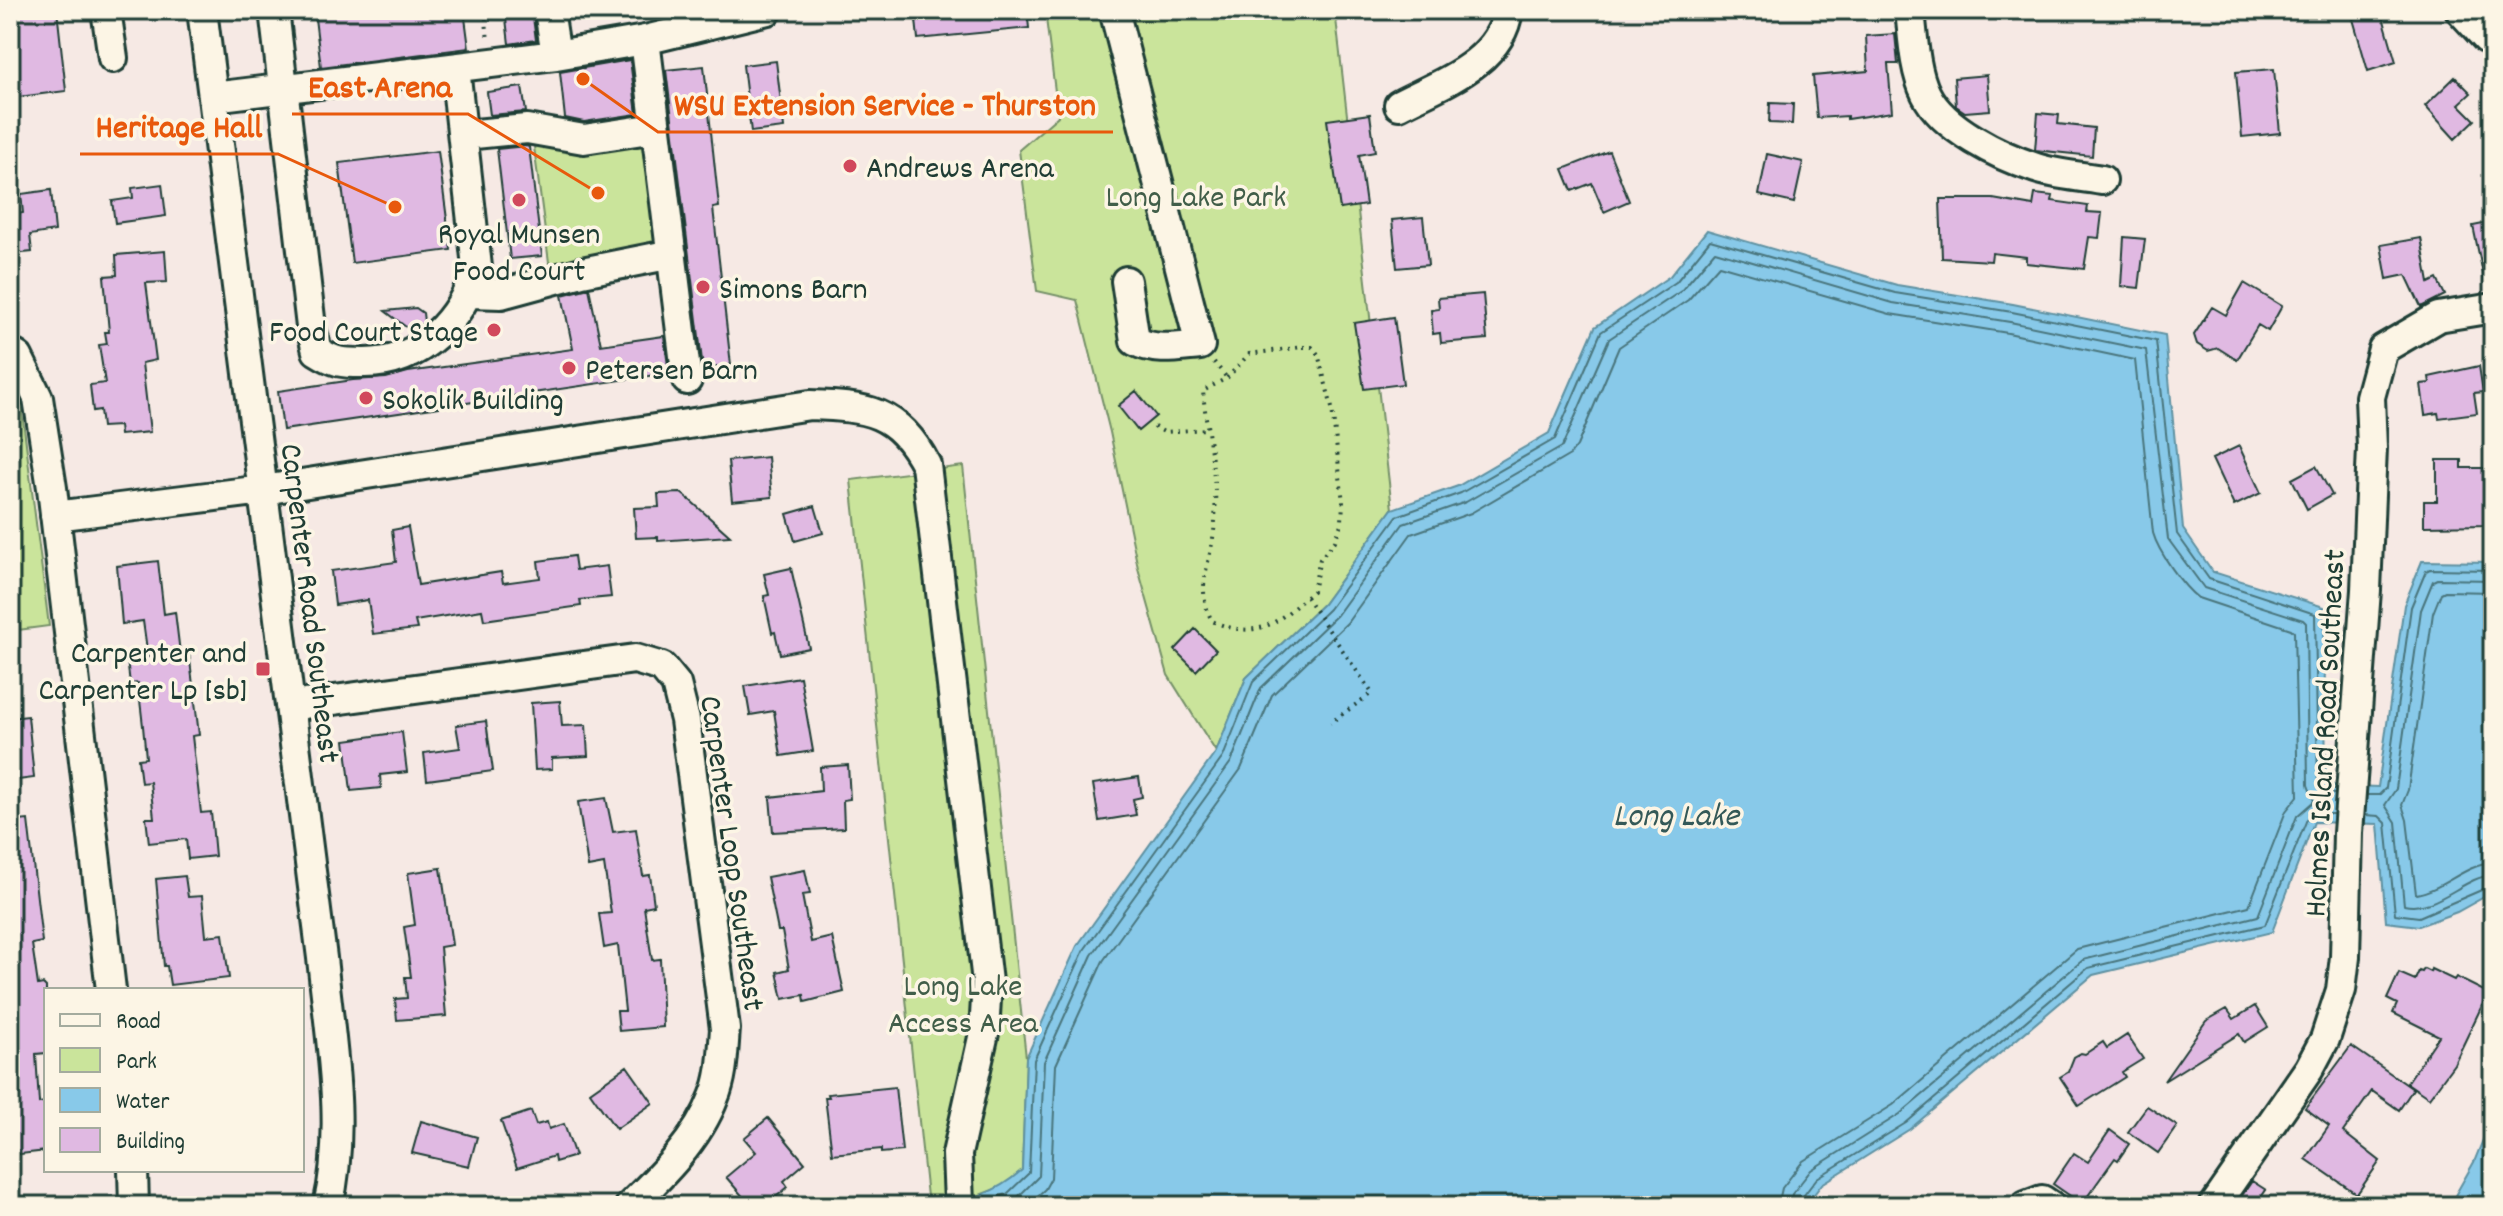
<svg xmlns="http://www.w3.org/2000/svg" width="2503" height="1216" font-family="Dekko,sans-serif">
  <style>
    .green { fill: #cae49b; stroke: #749068; stroke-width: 2 }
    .water { fill: #88c9e9; stroke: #5e91a1; stroke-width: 2 }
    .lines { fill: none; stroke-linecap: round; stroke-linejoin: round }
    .shore { stroke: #49757c; stroke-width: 2 }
    .building { fill: #e0b9e2; stroke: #1f3d34; stroke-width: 2 }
    .minor-casing { stroke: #1f3d34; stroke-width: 34 }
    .path { stroke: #1f3d34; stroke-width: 4; stroke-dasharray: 2 6; stroke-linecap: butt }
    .minor { stroke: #fcf5e5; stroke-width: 28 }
    .poi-dot { fill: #d1495b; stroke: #fcf5e5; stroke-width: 3 }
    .labels { text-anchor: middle; stroke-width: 7; stroke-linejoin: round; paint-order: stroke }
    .poi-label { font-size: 32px; fill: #1f3d34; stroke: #fcf5e5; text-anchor: start }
    .park-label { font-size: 32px; fill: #415e49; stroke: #fcf5e5 }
    .street-label { font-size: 32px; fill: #1f3d34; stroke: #fcf5e5 }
    .water-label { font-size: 34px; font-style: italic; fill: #345958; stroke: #fcf5e5 }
    .leader { fill: none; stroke: #e8590c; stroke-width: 3 }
    .callout-dot { fill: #e8590c; stroke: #fcf5e5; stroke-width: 3 }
    .callout-label { font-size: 34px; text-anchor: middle; font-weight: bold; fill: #e8590c; stroke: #fcf5e5; stroke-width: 7; stroke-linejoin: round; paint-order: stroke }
  </style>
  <rect width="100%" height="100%" fill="#f6e9e4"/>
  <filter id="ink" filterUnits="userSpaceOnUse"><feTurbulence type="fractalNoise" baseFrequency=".0125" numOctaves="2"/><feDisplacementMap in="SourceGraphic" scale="16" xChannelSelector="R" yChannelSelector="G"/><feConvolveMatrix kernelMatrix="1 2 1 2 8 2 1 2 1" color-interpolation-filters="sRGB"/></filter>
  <g filter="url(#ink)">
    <!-- green -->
    <path class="green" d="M1045,10H1335L1392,509L1323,604L1246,678L1216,752L1168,675L1138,568L1110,432L1077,300L1037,291L1019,150L1058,116Z
      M533,139L641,140L648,145L661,234L651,248L600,258L574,259L556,270H550Z
      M10,370L21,404L49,626L10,631Z
      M963,466L1026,1058L1022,1170L1003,1186L959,1203L928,1206L851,480Z"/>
    <!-- water -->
    <path class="water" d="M1707,230L1897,285L2013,304L2165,335L2183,529L2213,572L2324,607L2326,785L2378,787L2404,605L2422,561L2493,562V892L2457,912L2419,926L2386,922L2378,824L2314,822L2272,932L2093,975L1910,1129L1822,1184L1805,1206H933C969,1201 995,1194 1022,1170L1026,1058L1077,946L1216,752L1246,678L1323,604L1392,509L1458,486L1549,433L1595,327L1670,276Z
      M2493,1115V1206H2449L2474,1162Z"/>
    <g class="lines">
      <!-- shore -->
      <path class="shore" d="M2493,580L2437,579L2433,581L2421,610L2396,789L2385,805L2396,822L2404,905C2438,912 2462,877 2493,875
        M2493,592L2445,591L2441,593L2433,613L2408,790L2402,805L2407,820L2416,894C2443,890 2465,864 2493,863
        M2367,795H2379L2386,788L2411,607L2426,571L2430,569L2493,570
        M2365,815L2379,816L2386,823L2395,914L2419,917L2493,885
        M974,1206L1007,1194L1029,1173L1034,1060L1084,950L1223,757L1253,682L1329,609L1397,516L1461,493L1555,439L1601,332L1676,282L1710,240L1895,293L2012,312L2156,341L2177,534L2209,579L2315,614L2318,785L2323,793L2335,794
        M1002,1206L1015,1200L1039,1176L1044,1062L1092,955L1231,762L1261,688L1337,615L1403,524L1466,502L1562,447L1609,339L1681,291L1715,251L1893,303L2010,322L2146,350L2168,539L2204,588L2303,620L2306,623L2308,785L2314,801L2297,816L2258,916L2083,960L1900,1114L1811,1170L1792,1194L1790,1206
        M1027,1206L1045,1189L1051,1178L1056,1065L1103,961L1241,769L1272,695L1347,623L1411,534L1471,513L1570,455L1577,446L1619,347L1688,300L1719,265L1890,314L2008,333L2135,360L2153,533C2158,551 2183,587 2198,598L2291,629L2294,632L2298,796L2286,811L2249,906L2077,949L1893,1105L1803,1161L1782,1188L1778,1206
        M1800,1206L1801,1199L1817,1178L1906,1123L2088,968L2265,925L2307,819L2314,814H2333"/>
    </g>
    <!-- building -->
    <path class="building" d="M10,10H57L66,91L10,98Z
      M314,10H464L469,48L321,67Z
      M505,10H532L536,40L509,44Z
      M915,10H1027L1029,28L918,39Z
      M2381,10L2396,62L2368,71L2353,19Z
      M1895,34L1898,64H1888L1892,112L1847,119V116L1817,118L1813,76L1868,71L1866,36Z
      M630,60L637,114L584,122L565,118L560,72Z
      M776,61L784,128L751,132L743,65Z
      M704,66L719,207L713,208L731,365L703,369L666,70Z
      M2274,69L2280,133L2242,137L2236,72Z
      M1987,75L1990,110L1965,112L1956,106L1954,78Z
      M2455,77L2471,93L2459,104L2475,120L2455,139L2425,106Z
      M522,87L526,112L490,115L487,92Z
      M1770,103L1793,104L1792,124L1769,123Z
      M2038,113L2059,115L2058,124L2094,128L2092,156L2035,150Z
      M1370,114L1375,152L1359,155L1366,205L1340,209L1327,120Z
      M526,146L529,147L542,256L510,259L497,149Z
      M438,151L451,250L352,263L339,163Z
      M1609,151L1629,201L1604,212L1592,183L1572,191L1563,169Z
      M1767,154L1803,162L1794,203L1759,195Z
      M162,184L166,216L115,223L112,201L133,198L132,188Z
      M51,190L55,231L30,235L32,252L13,254L10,215L23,213L21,194Z
      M2035,194L2053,196L2052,201L2088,206L2087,212L2102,213L2099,238L2089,237L2084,269L2026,263V257L1992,253L1991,261L1942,258L1940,199H1993L2033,206Z
      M1423,217L1428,265L1397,268L1392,220Z
      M2493,222V283H2485L2473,226Z
      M2124,237L2145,239L2139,288L2121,286Z
      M2421,238L2429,283L2437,279L2445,295L2421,307L2406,275L2387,279L2381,245Z
      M165,251L167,282L146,283L156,360L142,363L150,432L120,435L119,426L102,427L100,410L93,411L90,385L105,383L99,345L107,344L105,332H109L104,276L117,275L116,255Z
      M2244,283L2282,306L2268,331L2258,325L2237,360L2218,348L2208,351L2197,344L2194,335L2212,307L2226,315Z
      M589,288L601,345L664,336L669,373L283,430L278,391L353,380L386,378L408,372L573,349L562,295Z
      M1483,294L1487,339L1441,343L1440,333L1433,334L1431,310L1439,309L1438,298Z
      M416,308L423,313L424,322L416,329L410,330L385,311Z
      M1394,317L1403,384L1364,389L1354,323Z
      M2479,366L2483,392L2474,393L2477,413L2439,418L2438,413L2425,415L2421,384L2430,383L2429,377Z
      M1136,391L1156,416L1138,431L1118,406Z
      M2239,446L2261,493L2234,506L2212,459Z
      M768,457L772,497L732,501L728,461Z
      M2437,460H2462V468H2487L2489,525L2424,526V501H2437Z
      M2316,466L2332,495L2307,509L2292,479Z
      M681,493L691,501L730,536L658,541V537L636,538L634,508L659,507L658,494Z
      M815,506L823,533L795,541L787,514Z
      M408,527L418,585L501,572L503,583L540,578L538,561L574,556L576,570L607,566L611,597L580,600L581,606L484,620L482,610L415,621L417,629L373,634L368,600L335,605L331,571L396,562L392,530Z
      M158,561L164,614L175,612L180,653L189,652L199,735L192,736L201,813L211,812L215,856L188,859L186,839L149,843L146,818H154L150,782L141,783L138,759L146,758L143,726L138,683L130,684L127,659L148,657L143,621L122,624L117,566Z
      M791,568L809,648L780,654L775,632L772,633L764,596L769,595L764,574Z
      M1195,629L1216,650L1196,671L1175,650Z
      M800,677L813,751L781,756L774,711L750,715L745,686Z
      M560,701L562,726L586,725L588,756L552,758V769L535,770L531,703Z
      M28,716L34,778L10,781V718Z
      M486,721L493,771L427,780L424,753L460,748L456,725Z
      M402,732L407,772L380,775L381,788L351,791L345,740Z
      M848,765L850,799L843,800L844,828L773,832L770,797L821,791L820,767Z
      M1139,777L1142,797L1133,799L1136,815L1099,821L1093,784Z
      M606,798L613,832L636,829L643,876L650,875L654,905L644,907L652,960L660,959L663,1027L619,1031L617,1011H625L618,945L604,948L599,914L611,913L604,864L588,867L578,802Z
      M28,820L42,942L32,944L38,985L43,984L46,987V1053L36,1054L39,1103L46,1102V1151L12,1155L10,822Z
      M441,868L452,945L440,947L446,1016L397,1020L395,999L407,998L405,977H411L404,927L415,925L408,873Z
      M805,870L810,894L802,895L811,942L832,937L844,992L805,1002L804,995L783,999L777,972L789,969L782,931H778L767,877Z
      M185,876L188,897L202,896L206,936L223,934L229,978L170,985L167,966H164L156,879Z
      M2424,969L2430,972L2431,969L2454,980L2456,977L2488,993L2454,1064L2429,1098L2407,1083L2439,1036L2393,1013L2397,1004L2387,999L2399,973L2415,980L2419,971L2422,972Z
      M2255,1006L2268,1027L2244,1042L2239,1034L2164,1081L2206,1021L2227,1009L2234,1019Z
      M2127,1035L2143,1059L2122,1072L2125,1077L2079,1106L2060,1077L2068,1072L2074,1057L2081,1053L2085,1054L2103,1042L2107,1048Z
      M2351,1046L2413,1089L2399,1110L2372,1091L2343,1132L2380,1161L2357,1194L2306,1159L2329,1126L2305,1108Z
      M627,1066L653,1103L616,1129L590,1092Z
      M895,1087L902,1151L881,1153V1149L832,1154L825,1097H829L828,1094Z
      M2147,1106L2177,1126L2158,1153L2128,1132Z
      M531,1111L536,1125L547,1122L549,1129L564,1124L575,1156L555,1162L554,1156L517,1168L501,1121Z
      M768,1118L805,1163L784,1181L788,1187L765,1206H751L726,1177L756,1152L744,1138Z
      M421,1121L477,1137L469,1166L412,1153Z
      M2110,1130L2129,1144L2118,1160L2115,1158L2082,1204L2053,1184L2074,1153L2088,1162Z
      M2252,1181L2266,1190L2255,1206H2241L2237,1203Z"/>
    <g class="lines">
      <!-- minor casing -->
      <g class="minor-casing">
        <path id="minor" d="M106,10L113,58
          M202,10L322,958C330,1039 347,1126 328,1206
          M274,10L311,327L317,351C336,363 342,363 363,363C421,364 462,319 477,267L455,68
          M549,10L556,55
          M1114,10L1200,345C1178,347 1156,352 1135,341L1126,281
          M1910,10C1913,36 1914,70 1926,94C1943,129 2000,156 2036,168C2057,175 2081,176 2102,180
          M2460,10L2486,38L2493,43
          M645,40L687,380
          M213,97L556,55L645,40L768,10
          M1399,105C1441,83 1501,63 1508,10
          M464,135L527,129L584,139L656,128
          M470,293L501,294L582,272L672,254
          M10,352L18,357L38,398L52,488L111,990
          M55,516L263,490L810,405C867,407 898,410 926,465L987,982L984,1033L957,1154L959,1203
          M290,706L635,659L662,667L676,684L685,720L725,1029C723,1052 723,1076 714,1097C698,1140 662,1175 630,1206
          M133,1170L134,1206
          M2026,1206L2042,1200L2051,1206
          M2214,1206L2309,1069L2325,1039L2341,990L2345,957L2348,833L2366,590L2372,448L2370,397L2383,349L2438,317L2493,308"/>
      </g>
      <!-- path -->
      <path class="path" d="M485,10L488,41
        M1303,347H1312L1318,354L1332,408L1343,502L1342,521L1335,541L1320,559L1313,591C1278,622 1259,642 1212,621C1196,589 1208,570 1213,538C1221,490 1207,439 1203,391L1227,378L1249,354Z
        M1214,362L1227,378
        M1154,427L1164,432L1206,429
        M1306,597L1372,693L1330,723"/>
      <!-- minor -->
      <use href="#minor" class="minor"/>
    </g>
  </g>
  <!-- markers -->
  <g class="poi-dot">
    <circle cx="850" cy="166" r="8"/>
    <circle cx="519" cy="200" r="8"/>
    <circle cx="703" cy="287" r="8"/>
    <circle cx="494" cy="330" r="8"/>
    <circle cx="569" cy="368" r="8"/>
    <circle cx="366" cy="398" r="8"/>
    <rect x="255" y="661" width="16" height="16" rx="4"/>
  </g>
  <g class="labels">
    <!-- poi labels -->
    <g class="poi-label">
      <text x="866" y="177">Andrews Arena</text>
      <text x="519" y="243" text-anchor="middle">Royal Munsen<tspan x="519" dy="37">Food Court</tspan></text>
      <text x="719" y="298">Simons Barn</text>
      <text x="478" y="341" text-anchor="end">Food Court Stage</text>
      <text x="585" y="379">Petersen Barn</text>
      <text x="382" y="409">Sokolik Building</text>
      <text x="247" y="662" text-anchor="end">Carpenter and<tspan x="247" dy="37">Carpenter Lp [sb]</tspan></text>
    </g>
    <!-- park labels -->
    <g class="park-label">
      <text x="1196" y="206">Long Lake Park</text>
      <text x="963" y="995">Long Lake<tspan x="963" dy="37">Access Area</tspan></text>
    </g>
    <!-- street labels -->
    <g class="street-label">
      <text transform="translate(312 603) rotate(83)" y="11">Carpenter Road Southeast</text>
      <text transform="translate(2323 733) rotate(-87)" y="11">Holmes Island Road Southeast</text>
      <text transform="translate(734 853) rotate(82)" y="11">Carpenter Loop Southeast</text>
    </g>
    <!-- water labels -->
    <g class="water-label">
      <text x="1676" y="825">Long Lake</text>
    </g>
  </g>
  <!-- callouts -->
  <path class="leader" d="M598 193L468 114H292M583 79L658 132H1113M395 207L278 154H80"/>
  <g class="callout-dot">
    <circle cx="598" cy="193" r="8"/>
    <circle cx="583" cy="79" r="8"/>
    <circle cx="395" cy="207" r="8"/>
  </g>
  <g class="callout-label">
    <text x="380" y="97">East Arena</text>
    <text x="885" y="115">WSU Extension Service - Thurston</text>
    <text x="179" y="137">Heritage Hall</text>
  </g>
  <!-- margin -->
  <rect width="2503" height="1216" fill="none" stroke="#fcf5e5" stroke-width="40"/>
  <rect x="20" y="20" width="2463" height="1176" fill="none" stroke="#1f3d34" stroke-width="3" filter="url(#ink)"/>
  <!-- legend -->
  <rect x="44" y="988" width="260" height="184" fill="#fcf5e5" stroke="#a4ab9e" stroke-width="2"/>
  <rect x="60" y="1014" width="40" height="12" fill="#fcf5e5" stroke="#a4ab9e" stroke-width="2"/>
  <text x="116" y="1028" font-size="24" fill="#1f3d34">Road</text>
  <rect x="60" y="1048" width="40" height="24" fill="#cae49b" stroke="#a4ab9e" stroke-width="2"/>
  <text x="116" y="1068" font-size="24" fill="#1f3d34">Park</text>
  <rect x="60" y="1088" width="40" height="24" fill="#88c9e9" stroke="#a4ab9e" stroke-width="2"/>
  <text x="116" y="1108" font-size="24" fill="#1f3d34">Water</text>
  <rect x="60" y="1128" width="40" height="24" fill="#e0b9e2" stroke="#a4ab9e" stroke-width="2"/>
  <text x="116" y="1148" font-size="24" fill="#1f3d34">Building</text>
</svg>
